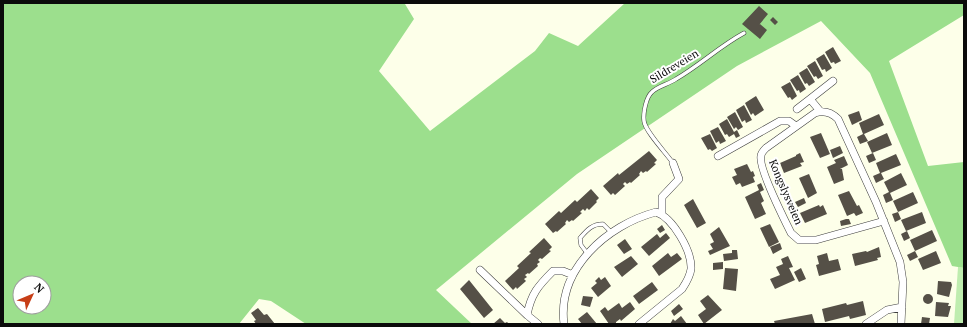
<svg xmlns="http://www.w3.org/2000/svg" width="967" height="327" font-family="'PT Serif',serif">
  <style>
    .green { fill: #bfedaf }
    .forest { fill: #9cdf8d; fill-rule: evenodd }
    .building { fill: #555047 }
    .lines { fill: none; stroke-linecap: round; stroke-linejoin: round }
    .service-casing { stroke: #3e3e3e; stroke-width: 4.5 }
    .minor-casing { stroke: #3e3e3e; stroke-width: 8 }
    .service { stroke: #fff; stroke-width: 3.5 }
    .minor { stroke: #fff; stroke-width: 7 }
    .labels { text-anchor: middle; stroke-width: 4; stroke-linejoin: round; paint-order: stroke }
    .street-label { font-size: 11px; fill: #0b0b0b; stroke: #fff }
  </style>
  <rect width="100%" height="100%" fill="#fdffe9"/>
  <!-- green -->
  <path class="green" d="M958,267L964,268V324H954Z"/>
  <!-- forest -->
  <path class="forest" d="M3,3L405,4L414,19L379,71L430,131L535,51L549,33L578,46L625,3H964V15L889,61L928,166L964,162V268L952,266L870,73L821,21L737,66L577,174L436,290L472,324H306L271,301L259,299L239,324H3ZM20,283H44V307H20Z"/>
  <!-- building -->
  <path class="building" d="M759,6L768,14L759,25L760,24L767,30L760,39L742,24Z
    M773,17L778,22L775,25L770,20Z
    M833,47L841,61L835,64L834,62L831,63L825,52Z
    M824,54L832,68L826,72L825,69L822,70L816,59Z
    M815,61L823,76L818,79L816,76L814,77L807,66Z
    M807,68L815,82L809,86L807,83L805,84L799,73Z
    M798,75L806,89L800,93L799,90L797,91L790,80Z
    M790,82L797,96L792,100L790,97L788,98L781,87Z
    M756,96L764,110L755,116L753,113L751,115L745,103Z
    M744,105L752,120L746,123L745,120L742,122L736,110Z
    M859,111L862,120L852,125L848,115Z
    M735,112L743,127L738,130L736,127L734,129L727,117Z
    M879,114L884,125L864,134L868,141L860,144L857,137L863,134L859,123Z
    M727,119L734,132L737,130L740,136L736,138L734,134L729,137L727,134L725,135L719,124Z
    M718,127L726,141L720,144L719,141L716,143L710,131Z
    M821,133L830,154L820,158L810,137Z
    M887,133L892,145L872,153L867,142Z
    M710,134L717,148L712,151L710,149L708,150L701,138Z
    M840,146L843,153L833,158L830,150Z
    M649,151L657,160L654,163L656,164L647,172L646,171L643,173L641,171L639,174L640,175L631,183L630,182L627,184L625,182L623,184L625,186L615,195L613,193L611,195L603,186L618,173L619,175Z
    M800,153L804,162L800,163L802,166L784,173L780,163L796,156V155Z
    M873,153L876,160L869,163L866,156Z
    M896,154L901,165L881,173L884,179L876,183L873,176L880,173L876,163Z
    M844,156L848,165L840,169H842L844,180L834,184L827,167L836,163L834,160Z
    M747,164L751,172L753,171L755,176L753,177L755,182L742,187L740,183L736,185L732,177L737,175L734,169Z
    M901,173L907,185L890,193L893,200L886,203L883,195L889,192L884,182Z
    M809,174L817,193L808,198L799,178Z
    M761,183L764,190L760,192L764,201L761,203L766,214L755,219L745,197L759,190L757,185Z
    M591,189L599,198L596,201L597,202L589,210L587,208L585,211L583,209L580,212L582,213L573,221L572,220L569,222L567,220L565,223L566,224L557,232L556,231L553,233L545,224L559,211L561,213L575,200L577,202Z
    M849,191L857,206L859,205L863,213L856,216L854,213L847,216L838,195Z
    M913,192L918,203L898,212L901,219L895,222L892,214L898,212L893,201Z
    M804,198L806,203L798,207L795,202Z
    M693,199L706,223L697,228L684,205Z
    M819,205L820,207L823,205L827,214L805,223L800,213Z
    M922,212L926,223L906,231L901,220Z
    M846,219H849L851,224L841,226L840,221Z
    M770,224L779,242L769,247L760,228Z
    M662,225L665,230L660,233L657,229Z
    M719,227L730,246L710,255L708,251L713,249L710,244L714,242L710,234Z
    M932,230L937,241L915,251L910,240Z
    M907,231L910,238L904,241L901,234Z
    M666,233L670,238L649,256L641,247L657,234L660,238Z
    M544,238L552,247L549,250L551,251L542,259L540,258L538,260L540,262L537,264L538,266L529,274L528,273L525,275L527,277L524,279L526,281L517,289L516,287L513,290L505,281L519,268L517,266L531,253L529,252Z
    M625,239L632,249L624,254L617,245Z
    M780,243L782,249L773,254L770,247Z
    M879,247L881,257L877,258L878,260L855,266L852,254L866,251L867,252Z
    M732,250H737L738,259L724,261L723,254L732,253Z
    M915,251L918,257L910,261L907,255Z
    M936,251L941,263L923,270L918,259Z
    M668,253L671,257L677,253L682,259L659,276L652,266Z
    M827,253L829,261L838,259L841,270L819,276L816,265L819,264L817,256Z
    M631,256L638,264L622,277L614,267Z
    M788,256L793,267L789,268L795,280L775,289L770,279L780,275L776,267L783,264L781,259Z
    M723,262V269L713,270V263Z
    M725,268L738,269L736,291L723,289Z
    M801,268L806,279L799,282L794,272Z
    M599,277L601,280L605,277L611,286L598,297L591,288L597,283L595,281Z
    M469,280L493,310L484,318L460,289Z
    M938,281L951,282L952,285L949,297L937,294Z
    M652,282L658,290L639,304L633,296Z
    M923 299a5 5 0 1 1 10 0a5 5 0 1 1-10 0Z
    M708,295L722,310L704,324L698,315L706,309L700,301Z
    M583,296L593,297L590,307L581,305Z
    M863,301L866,315L850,319L849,316L825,322L822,309L846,303L847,305Z
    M630,302L635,309L621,321L620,319L616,322V324H609L600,311L605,307L608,311L619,303L622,308Z
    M936,302L949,303L948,306H951L948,317L935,316Z
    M679,304L683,309L674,316L671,311Z
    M258,308L264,315L267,314L275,324H256L254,321L256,320L251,313Z
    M587,312L597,324H582L578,319Z
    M812,314L815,324H775L774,321Z
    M681,316L687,324H670L673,319L675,321Z
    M922,317L930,318L929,324H921Z
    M500,318L505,323L507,322L509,324H493Z"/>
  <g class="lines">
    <!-- service casing -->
    <g class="service-casing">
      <path id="service" d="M673,163C666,153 645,131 644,121C643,113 646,97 652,92C658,86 669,84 676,79C700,65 720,46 744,33
        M587,253L581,245L580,238C587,230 592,224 603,224L612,233"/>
    </g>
    <!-- minor casing -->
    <g class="minor-casing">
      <path id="minor" d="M797,109L810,99
        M820,111L810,99L833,81
        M718,156L780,121H789L796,126
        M662,214V197L679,179L673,163
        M884,221L816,240H799L791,233C785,221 758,167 761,156C761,153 764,150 766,148L815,113C824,110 831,112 838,119L876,202L900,262L903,282L901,324
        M480,270L527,315
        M538,324L527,315C531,294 538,286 553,271H563L573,275
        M564,324C557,269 607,225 656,212C673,218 692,251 691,269C690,277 686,283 682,289L639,324
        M866,324L887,310L902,307"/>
    </g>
    <!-- service -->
    <use href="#service" class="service"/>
    <!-- minor -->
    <use href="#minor" class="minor"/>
  </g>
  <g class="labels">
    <!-- street labels -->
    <g class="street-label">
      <text transform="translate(674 66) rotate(-31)" y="4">Sildreveien</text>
      <text transform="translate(786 192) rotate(67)" y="4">Kongslysveien</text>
    </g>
  </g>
  <!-- border -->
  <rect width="967" height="327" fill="none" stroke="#0b0b0b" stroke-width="8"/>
  <!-- north arrow -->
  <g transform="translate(32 295) rotate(46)"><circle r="19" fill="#ffffff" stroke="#9d9d9d"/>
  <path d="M0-3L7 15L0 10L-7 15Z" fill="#c73e17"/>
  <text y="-6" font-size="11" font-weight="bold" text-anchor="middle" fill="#0b0b0b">N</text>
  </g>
</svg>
